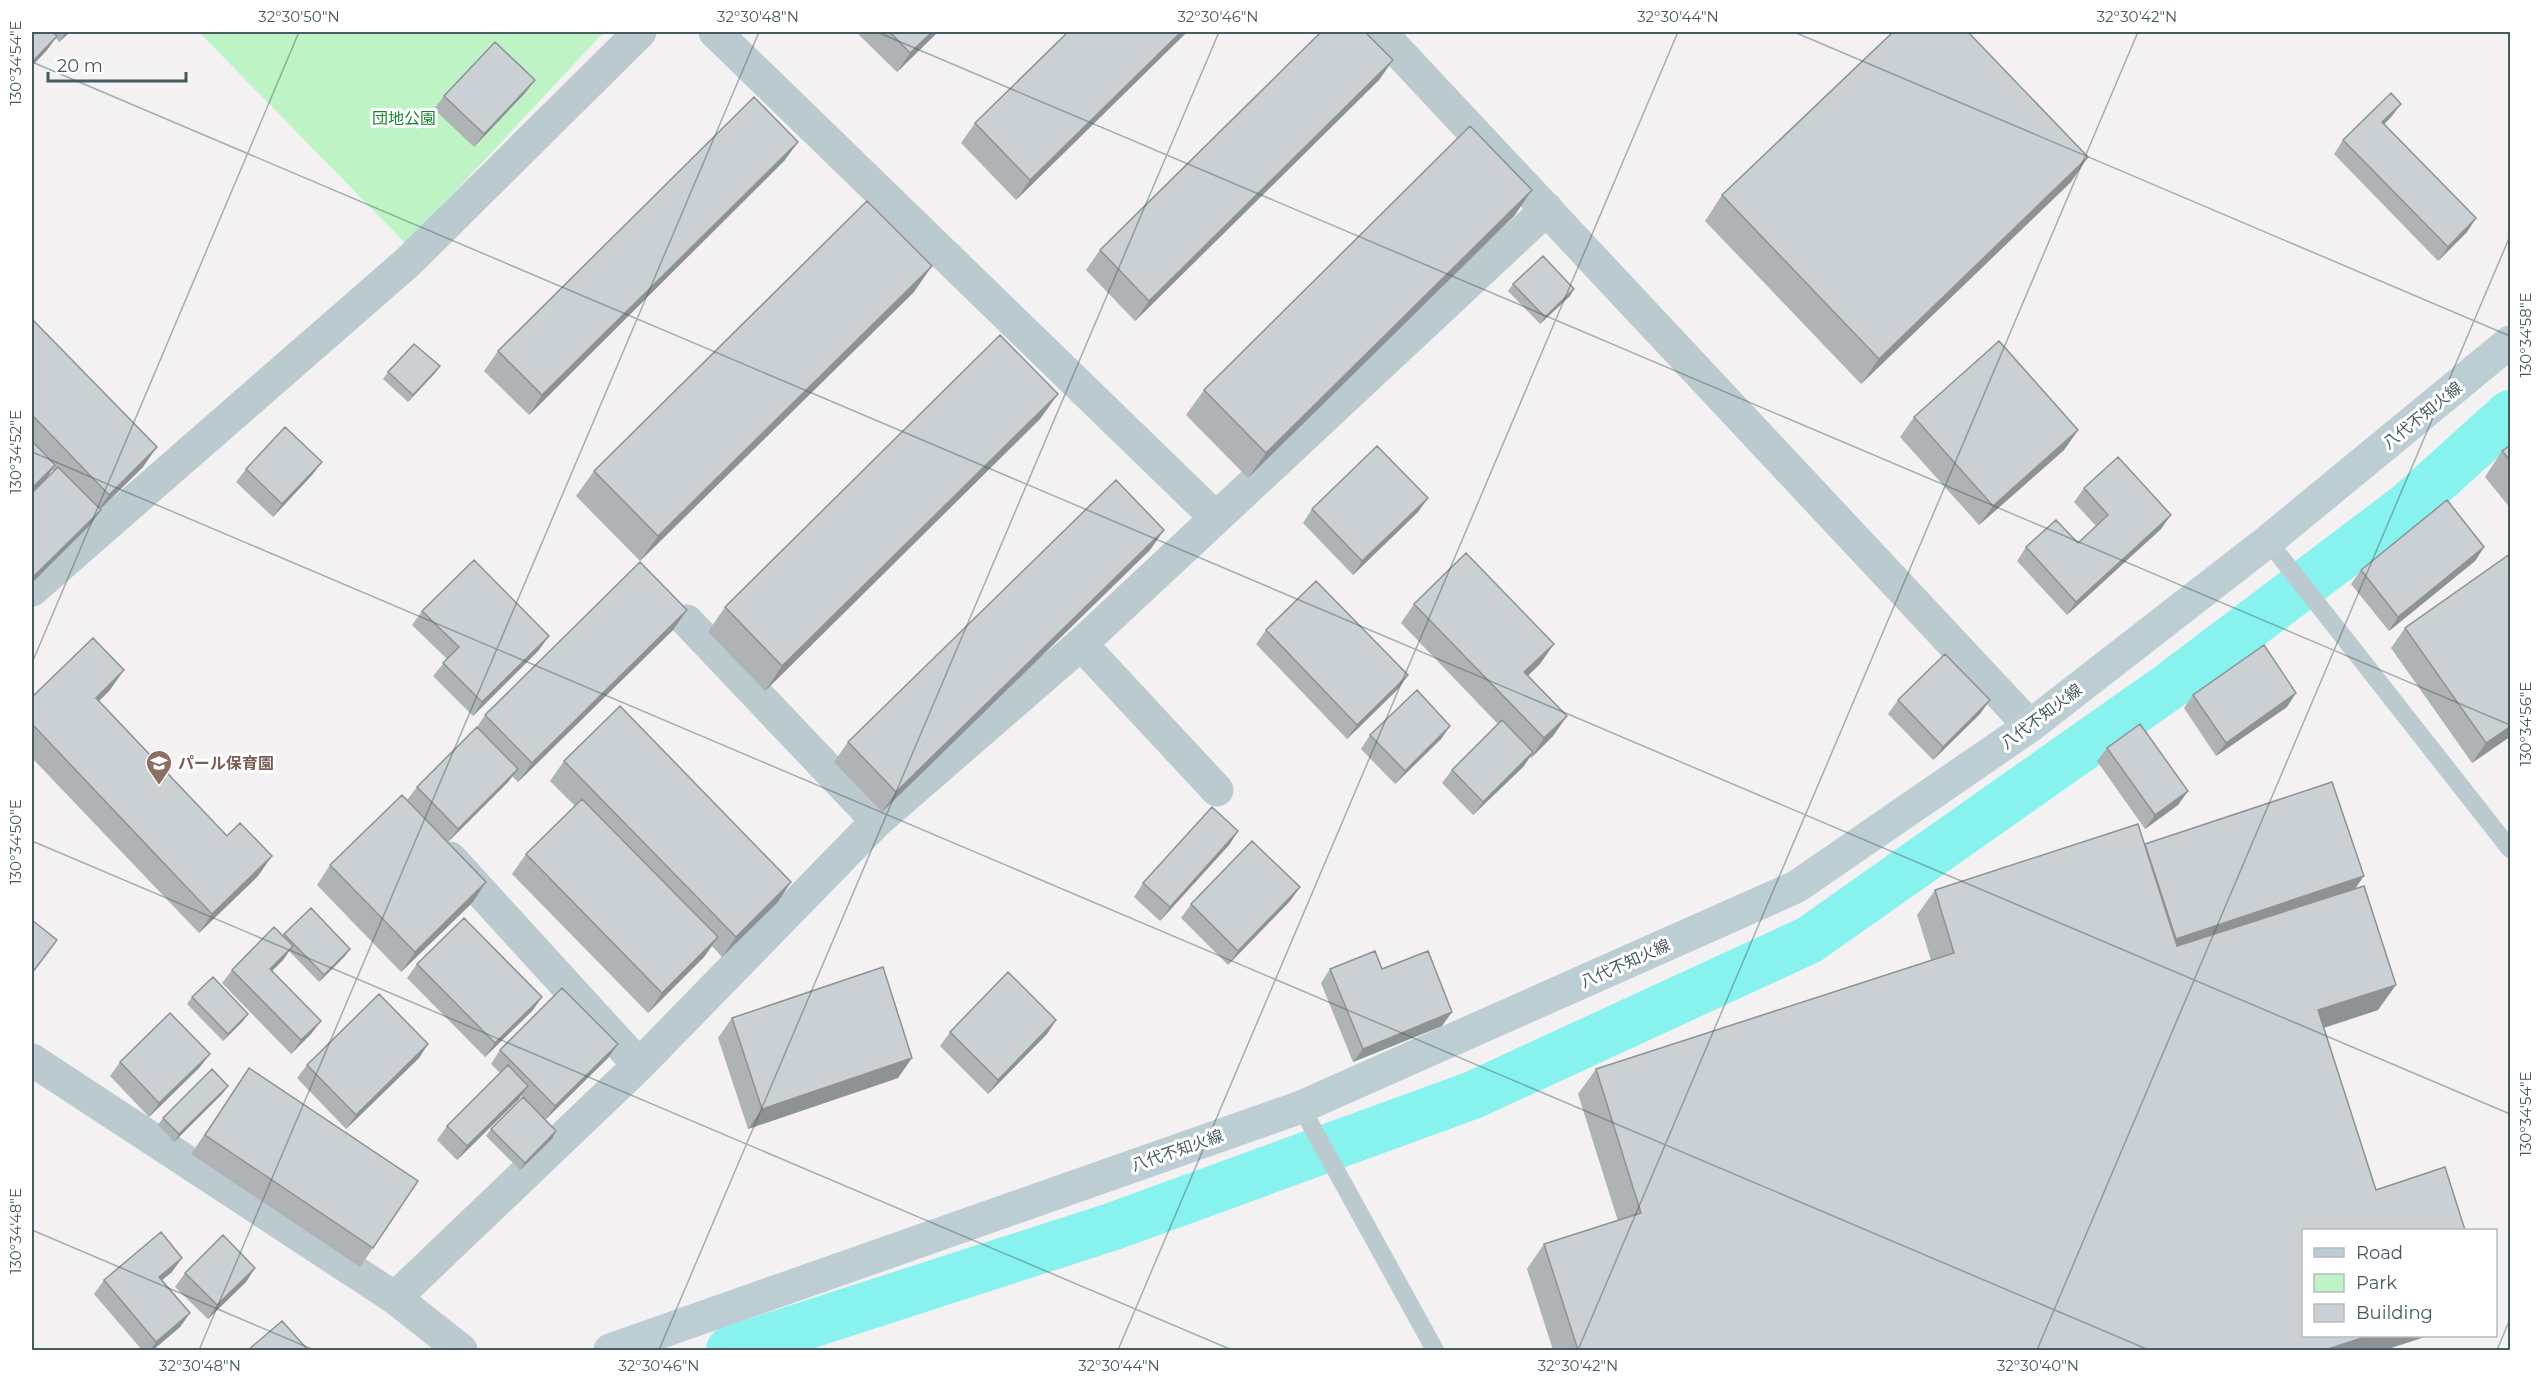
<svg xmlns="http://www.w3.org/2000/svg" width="2542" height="1382" font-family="Montserrat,'Noto Sans JP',sans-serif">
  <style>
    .green { fill: #bef3c5 }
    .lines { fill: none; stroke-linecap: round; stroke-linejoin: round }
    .canal { stroke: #88f2ee; stroke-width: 48 }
    .lane { stroke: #bbcace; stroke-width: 18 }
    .street { stroke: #bbcace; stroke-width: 33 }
    .secondary { stroke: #bccdd4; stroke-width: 33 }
    .wall { fill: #afb3b6 }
    .shaded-wall { fill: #8e9294 }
    .building { fill: #cbd0d4; stroke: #8e9294; stroke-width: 1.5 }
    .ticks { fill: none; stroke: #475a60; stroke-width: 1.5; stroke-opacity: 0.45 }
    .labels { text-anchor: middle; stroke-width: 6; stroke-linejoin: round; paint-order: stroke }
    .park-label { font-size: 16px; fill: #118830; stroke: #fff }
    .street-label { font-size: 16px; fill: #475a60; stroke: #fff }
    .education-label { font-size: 16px; font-weight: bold; fill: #785e54; stroke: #fff; text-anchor: start }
    .neatline { fill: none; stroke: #475a60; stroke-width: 2 }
    .ticks-label { font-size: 15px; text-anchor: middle; fill: #475a60 }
  </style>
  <rect width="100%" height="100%" fill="#f3f1f1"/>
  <!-- green -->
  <path class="green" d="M199,32H604L406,244Z"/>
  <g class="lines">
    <!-- canal -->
    <path class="canal" d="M730,1350L1114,1226L1473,1095L1809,940L2171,685L2408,506L2510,414"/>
    <!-- lane -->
    <path class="lane" d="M2268,541L2510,849
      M1301,1107L1435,1350"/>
    <!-- street -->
    <path class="street" d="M715,32L1215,517
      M1380,32L2030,726
      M32,590L409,261L640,32
      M687,621L877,821
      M1081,644L1217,790
      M450,858L639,1065
      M32,1060L395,1298L461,1350
      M395,1298L639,1065L877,821L1081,644L1547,209"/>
    <!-- secondary -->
    <path class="secondary" d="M610,1350L1301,1107L1796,887L2030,726L2268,541L2510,342"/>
  </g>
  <!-- wall -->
  <path class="wall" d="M32,32H70L59,42L56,38L47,50L32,66Z
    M856,32H938L897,72Z
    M1187,32L1016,200L961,143L975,123Z
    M1393,60L1379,80L1135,321L1086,270L1100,250Z
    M535,80L525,93L474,147L434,109L444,96Z
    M2401,104L2391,117L2384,124L2476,218L2467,232L2438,261L2334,154L2343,140Z
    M798,142L784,161L529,415L484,371L498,351Z
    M2071,182L1861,384L1705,221L1722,195Z
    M1515,215L1248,478L1186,415L1204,390Z
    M1513,284L1570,296L1540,324L1508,291Z
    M914,292L640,561L576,496L594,471Z
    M32,319L143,467L100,510H101L91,524L32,583V493L53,471L52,470L46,479L32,493Z
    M388,372L435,373L408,402L383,379Z
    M1058,394L1040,419L765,691L708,632L725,607Z
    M1914,417L2078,430L2064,450L1979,525L1900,437Z
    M2511,445V509L2485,477L2502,451Z
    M322,462L312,475L273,517L236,482L246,469Z
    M2084,488L2161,529L2067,615L2017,561L2026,547L2078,543L2096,526L2074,502Z
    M1428,498L1418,512L1353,575L1303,523L1312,509Z
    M1164,530L1150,550L882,812L834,762L848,742Z
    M2484,547L2475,561L2389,631L2351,584L2361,570Z
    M2511,555V736L2472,763L2391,648L2405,628Z
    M1414,604L1540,664L1528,675L1567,716L1553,736L1531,758L1530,757L1524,766L1473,815L1442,783L1452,770L1498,724L1401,623Z
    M687,610L673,630L518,782L512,776L508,782L448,842L407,800L417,787L477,727L485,715Z
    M422,611L539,650L473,716L433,676L447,659L412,625Z
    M1266,630L1408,675L1398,689L1347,739L1256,644Z
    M110,690L99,701L258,876L199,933L32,758V697Z
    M2193,695L2287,707L2216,756L2184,708Z
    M1898,700L1980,714L1933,760L1888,714Z
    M1450,726L1441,739L1395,784L1361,749L1370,735Z
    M2107,748L2188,791L2178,805L2145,829L2097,761Z
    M564,761L778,902L722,957L712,946L704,957L648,1013L512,874L526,854L575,806L550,781Z
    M1238,831L1229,845L1160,921L1134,897L1143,883Z
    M2145,844L2354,889L2378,1010L2324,1028L2385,1350H1553L1527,1269L1544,1244L1618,1221L1578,1094L1596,1069L1931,960L1917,915L1935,890Z
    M330,865L486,882L473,902L401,972L317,885Z
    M1300,887L1290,901L1228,965L1181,918L1191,904Z
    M284,934L345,956L319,982L289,951L283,960L272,971L321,1021L311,1034L291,1054L222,983L232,970L282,936Z
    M417,964L542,997L532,1011L485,1057L407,978Z
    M1330,969H1382L1442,1026L1353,1062L1321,983Z
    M192,997L243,1021L223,1041L187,1004Z
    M732,1018L898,1078L748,1129L718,1038Z
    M1056,1020L1047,1034L988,1094L940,1046L950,1032Z
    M428,1044L419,1058L346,1129L297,1078L307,1065Z
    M618,1044L608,1058L545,1120L521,1095L519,1099L457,1160L437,1140L447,1126L500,1073L491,1064L500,1050Z
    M120,1062L200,1067L149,1117L110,1076Z
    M236,1088L373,1248L360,1267L191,1154Z
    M223,1093L174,1142L158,1125L163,1118Z
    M491,1129L556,1131L552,1139L520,1170L486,1136Z
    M255,1268L246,1282L208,1319L175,1287L185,1273Z
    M172,1272L162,1280L190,1313L180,1327L153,1350H142L94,1294L104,1280Z"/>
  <!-- shaded-wall -->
  <path class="shaded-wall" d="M66,32H70L59,42Z
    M932,32H938L897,72L910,53Z
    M1181,32H1187L1016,200L1030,180Z
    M57,36L47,50L32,66V63L34,60Z
    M1393,60L1379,80L1135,321L1149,301Z
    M535,80L525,93L474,147L484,134Z
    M2401,104L2391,117L2373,136L2382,122Z
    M798,142L784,161L529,415L542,395Z
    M2088,157L2071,182L1861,384L1879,359Z
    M1532,190L1515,215L1248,478L1266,453Z
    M2476,218L2467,232L2438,261L2448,247Z
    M932,266L914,292L640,561L658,536Z
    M1574,289L1570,296L1540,324L1545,317Z
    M440,366L435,373L408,402L413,395Z
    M1058,394L1040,419L765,691L782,666Z
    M2078,430L2064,450L1979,525L1993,506Z
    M157,447L143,467L95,514L109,495Z
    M322,462L312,475L273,517L282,504Z
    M55,465L46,479L32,493V488Z
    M1428,498L1418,512L1353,575L1362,561Z
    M101,510L91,524L32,583V580L34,576Z
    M2171,515L2161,529L2067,615L2076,602Z
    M1164,530L1150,550L882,812L896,792Z
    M2484,547L2475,561L2389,631L2398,617Z
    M687,610L673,630L518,782L532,763Z
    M549,636L539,650L473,716L482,702Z
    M1554,644L1540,664L1511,692L1524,672Z
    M124,670L110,690L82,718L96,698Z
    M1408,675L1398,689L1347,739L1357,725Z
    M2296,693L2287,707L2216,756L2226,743Z
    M1990,700L1980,714L1933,760L1943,747Z
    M1567,716L1553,736L1531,758L1544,738Z
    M1450,726L1441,739L1395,784L1405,771Z
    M2511,726V736L2472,763L2486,743Z
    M1533,752L1524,766L1473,815L1483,802Z
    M518,769L508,782L448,842L458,829Z
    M2188,791L2178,805L2145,829L2155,815Z
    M1238,831L1229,845L1160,921L1170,907Z
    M272,856L258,876L199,933L212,914Z
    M2364,876L2350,896L2162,958L2176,939Z
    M486,882L473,902L401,972L415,952Z
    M791,882L778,902L722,957L736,937Z
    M1300,887L1290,901L1228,965L1238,951Z
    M718,937L704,957L648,1013L662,993Z
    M57,940L47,954L32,974V973Z
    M293,946L283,960L260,983L270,969Z
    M350,949L345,956L319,982L324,975Z
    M2396,985L2378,1010L2301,1035L2318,1010Z
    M542,997L532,1011L485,1057L495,1043Z
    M1452,1012L1442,1026L1353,1062L1363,1049Z
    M248,1014L243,1021L223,1041L228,1034Z
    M1056,1020L1047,1034L988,1094L998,1080Z
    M321,1021L311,1034L291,1054L301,1040Z
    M428,1044L419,1058L346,1129L356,1115Z
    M618,1044L608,1058L545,1120L555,1106Z
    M210,1054L200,1067L149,1117L159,1103Z
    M912,1058L898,1078L748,1129L762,1109Z
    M228,1086L223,1093L174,1142L179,1134Z
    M528,1086L519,1099L457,1160L467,1146Z
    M556,1131L552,1139L520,1170L525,1163Z
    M182,1258L172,1272L150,1290L159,1277Z
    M255,1268L246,1282L208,1319L217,1305Z
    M190,1313L180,1327L153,1350H150L156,1342Z
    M2371,1335H2431L2385,1350H2325Z"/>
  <!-- building -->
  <path class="building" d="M32,32H52L57,36L34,60L32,58Z
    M890,32H932L910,53Z
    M1068,32H1181L1030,180L975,123Z
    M1321,32H1365L1393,60L1149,301L1100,250Z
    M1893,32H1968L2088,157L1879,359L1722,195Z
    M495,42L535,80L484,134L444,96Z
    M2391,93L2401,104L2382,122L2476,218L2448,247L2343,140Z
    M754,97L798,142L542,395L498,351Z
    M1470,126L1532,190L1266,453L1204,390Z
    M867,201L932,266L658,536L594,471Z
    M1543,256L1574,289L1545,317L1513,284Z
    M32,319L157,447L109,495L32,415Z
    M1000,335L1058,394L782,666L725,607Z
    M1999,341L2078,430L1993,506L1914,417Z
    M414,344L440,366L413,395L388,372Z
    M285,427L322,462L282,504L246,469Z
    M32,441L55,465L32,488Z
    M2511,445V462L2502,451Z
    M1377,446L1428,498L1362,561L1312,509Z
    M2118,457L2171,515L2076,602L2026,547L2056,520L2078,543L2108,515L2084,488Z
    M58,467L101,510L34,576L32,574V493Z
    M1116,480L1164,530L896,792L848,742Z
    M2447,500L2484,547L2398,617L2361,570Z
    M1466,553L1554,644L1524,672L1567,716L1544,738L1414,604Z
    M2510,554L2511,726L2486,743L2405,628Z
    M474,560L549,636L482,702L443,663L459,647L422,611Z
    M640,562L687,610L532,763L485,715Z
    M1316,581L1408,675L1357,725L1266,630Z
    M93,638L124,670L96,698L227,836L240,823L272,856L212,914L32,724V697Z
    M2264,645L2296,693L2226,743L2193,695Z
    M1945,654L1990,700L1943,747L1898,700Z
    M1417,690L1450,726L1405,771L1370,735Z
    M620,706L791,882L736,937L564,761Z
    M1502,720L1533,752L1483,802L1452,770Z
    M2140,724L2188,791L2155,815L2107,748Z
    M477,727L518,769L458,829L417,787Z
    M2332,782L2364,876L2176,939L2145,844Z
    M402,795L486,882L415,952L330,865Z
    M582,799L718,937L662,993L526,854Z
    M1212,807L1238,831L1170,907L1143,883Z
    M2138,824L2177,946L2364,886L2396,985L2318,1010L2376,1190L2445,1167L2465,1230H2304V1335H2371L2325,1350H1578L1544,1244L1641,1213L1596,1069L1954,953L1935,890Z
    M1252,841L1300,887L1238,951L1191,904Z
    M311,908L350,949L324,975L284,934Z
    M464,918L542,997L495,1043L417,964Z
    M32,920L57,940L32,973Z
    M274,927L293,946L270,969L321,1021L301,1040L232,970Z
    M1375,951L1382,969L1428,951L1452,1012L1363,1049L1330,969Z
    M883,967L912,1058L762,1109L732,1018Z
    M1008,972L1056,1020L998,1080L950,1032Z
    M213,977L248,1014L228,1034L192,997Z
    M562,988L618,1044L555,1106L500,1050Z
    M379,994L428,1044L356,1115L307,1065Z
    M170,1013L210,1054L159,1103L120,1062Z
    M508,1065L528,1086L467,1146L447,1126Z
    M249,1068L418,1181L373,1248L205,1135Z
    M212,1069L228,1086L179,1134L163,1118Z
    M523,1097L556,1131L525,1163L491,1129Z
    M161,1232L182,1258L159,1277L190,1313L156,1342L104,1280Z
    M223,1235L255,1268L217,1305L185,1273Z
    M282,1321L308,1350H248Z"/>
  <!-- ticks -->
  <path class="ticks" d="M877,32L2510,725M1794,32L2510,336M32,62L2510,1114M32,452L2149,1350M32,663L299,32M32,841L1232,1350M32,1230L314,1350M199,1350L759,32M659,1350L1219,32M1118,1350L1678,32M1578,1350L2138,32M2037,1350L2510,236M2497,1350L2510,1319"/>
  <!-- icons -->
  <defs>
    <g id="school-pin" transform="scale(1.35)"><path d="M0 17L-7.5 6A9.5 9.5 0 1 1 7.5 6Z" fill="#8d6e63" stroke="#fff"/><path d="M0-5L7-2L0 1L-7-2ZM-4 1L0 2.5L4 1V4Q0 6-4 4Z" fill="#fff"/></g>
  </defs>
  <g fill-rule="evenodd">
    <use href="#school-pin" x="159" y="763"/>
  </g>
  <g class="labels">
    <!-- park labels -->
    <g class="park-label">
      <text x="404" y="124">団地公園</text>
    </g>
    <!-- street labels -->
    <g class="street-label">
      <text transform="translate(2422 415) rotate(-39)" y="6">八代不知火線</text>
      <text transform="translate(2041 716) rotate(-37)" y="6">八代不知火線</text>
      <text transform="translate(1625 963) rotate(-24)" y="6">八代不知火線</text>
      <text transform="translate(1177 1150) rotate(-19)" y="6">八代不知火線</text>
    </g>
    <!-- education labels -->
    <g class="education-label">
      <text x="178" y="769">パール保育園</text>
    </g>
  </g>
  <!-- border -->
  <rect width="2542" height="1382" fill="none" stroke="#ffffff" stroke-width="66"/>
  <!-- legend -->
  <rect x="2302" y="1229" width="195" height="108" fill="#ffffff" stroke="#b5bdbf" stroke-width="1.5"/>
  <rect x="2314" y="1248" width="30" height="9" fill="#bccdd4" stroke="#b5bdbf" stroke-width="1.5"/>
  <text x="2356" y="1259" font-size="18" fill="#475a60">Road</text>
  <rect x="2314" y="1274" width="30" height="18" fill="#bef3c5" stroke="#b5bdbf" stroke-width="1.5"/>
  <text x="2356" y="1289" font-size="18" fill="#475a60">Park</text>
  <rect x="2314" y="1304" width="30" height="18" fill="#cbd0d4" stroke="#b5bdbf" stroke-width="1.5"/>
  <text x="2356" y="1319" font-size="18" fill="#475a60">Building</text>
  <!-- scale -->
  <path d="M48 72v9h138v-9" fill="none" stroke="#475a60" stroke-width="3"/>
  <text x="57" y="72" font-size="18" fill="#475a60" stroke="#ffffff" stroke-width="4.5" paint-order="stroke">20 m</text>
  <rect x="33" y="33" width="2476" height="1316" class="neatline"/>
  <g class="ticks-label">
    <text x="299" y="22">32°30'50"N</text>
    <text x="758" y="22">32°30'48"N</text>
    <text x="1218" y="22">32°30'46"N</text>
    <text x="1678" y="22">32°30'44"N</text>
    <text x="2137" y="22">32°30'42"N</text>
    <text transform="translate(16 63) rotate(-90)" y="5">130°34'54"E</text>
    <text transform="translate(2526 335) rotate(-90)" y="5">130°34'58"E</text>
    <text transform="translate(16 452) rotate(-90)" y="5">130°34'52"E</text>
    <text transform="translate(2526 724) rotate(-90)" y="5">130°34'56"E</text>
    <text transform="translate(16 842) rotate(-90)" y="5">130°34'50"E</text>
    <text transform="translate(2526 1114) rotate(-90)" y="5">130°34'54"E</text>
    <text transform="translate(16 1231) rotate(-90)" y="5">130°34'48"E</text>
    <text x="200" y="1371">32°30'48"N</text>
    <text x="659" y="1371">32°30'46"N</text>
    <text x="1119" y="1371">32°30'44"N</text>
    <text x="1578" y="1371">32°30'42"N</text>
    <text x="2038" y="1371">32°30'40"N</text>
  </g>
</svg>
